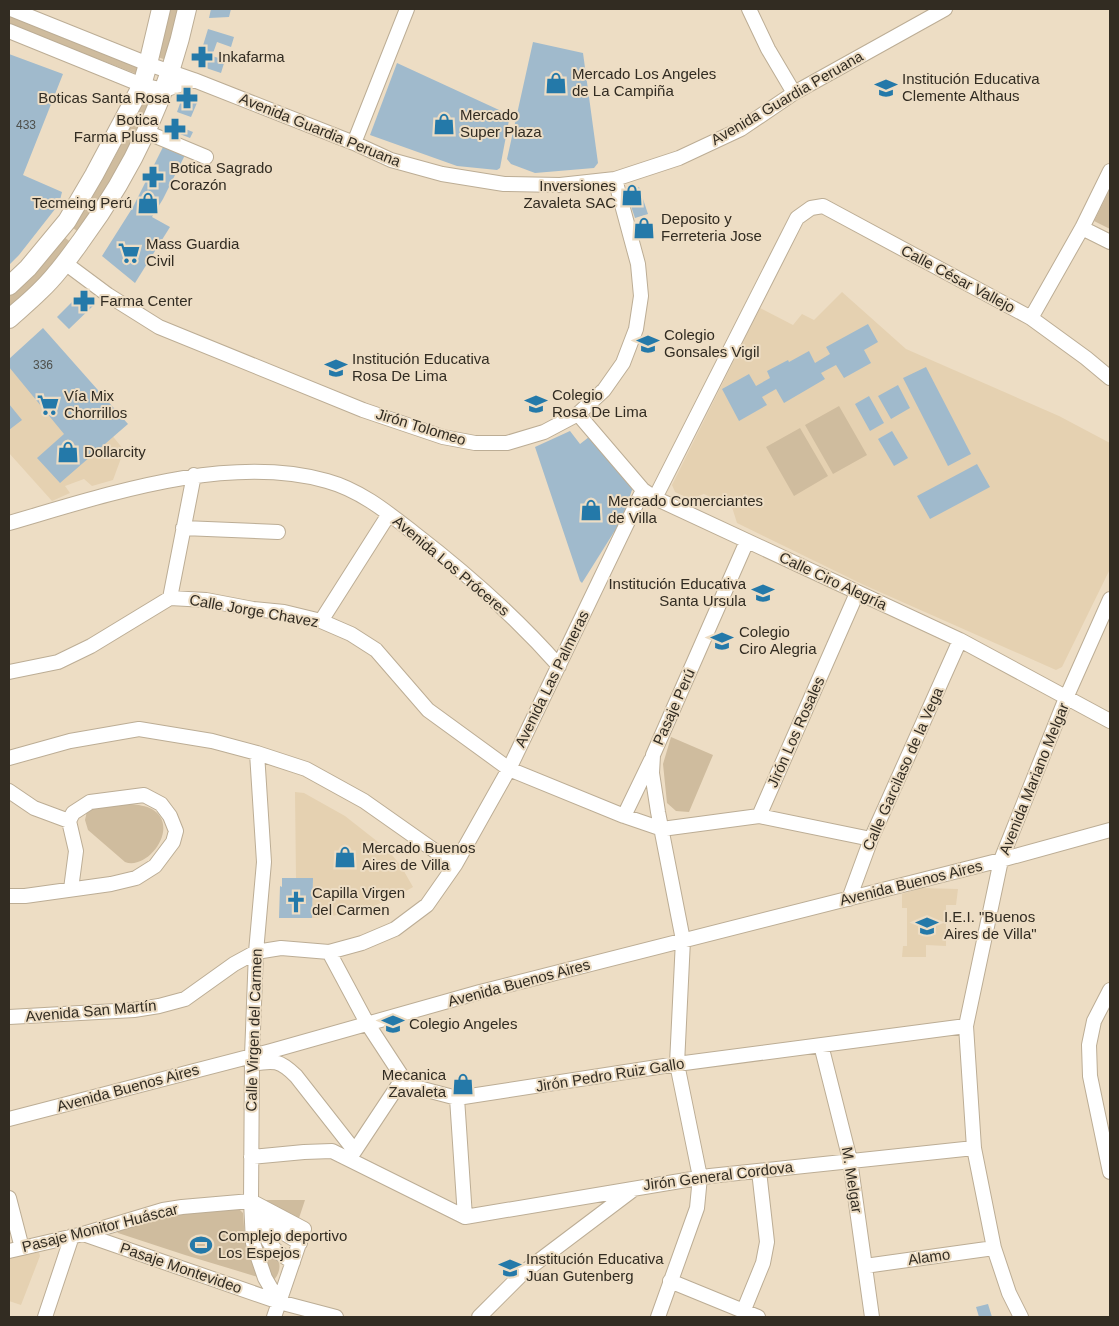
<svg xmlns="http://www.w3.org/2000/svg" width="1119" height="1326" font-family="Helvetica,sans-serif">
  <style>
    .built { fill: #e5d1b1 }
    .green { fill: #cfbc9e }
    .building { fill: #a0bacc }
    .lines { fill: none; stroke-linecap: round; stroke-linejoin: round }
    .minor-casing { stroke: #bcad95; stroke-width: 16 }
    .major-casing { stroke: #bcad95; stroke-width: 20 }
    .minor { stroke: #fff; stroke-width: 14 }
    .major { stroke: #fff; stroke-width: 18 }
    .labels { text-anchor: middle; stroke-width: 4; stroke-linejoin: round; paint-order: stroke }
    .number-label { font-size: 12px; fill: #4e504c }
    .poi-label { font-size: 15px; fill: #322c22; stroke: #edddc4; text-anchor: start }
    .street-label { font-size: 15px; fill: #322c22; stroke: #edddc4 }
  </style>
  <rect width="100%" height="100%" fill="#edddc4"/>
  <!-- built -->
  <path class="built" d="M842,292L906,349L1059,416L1110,443V569L1062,667L1056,670L864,585L737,523L732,507L704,494L690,499L675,492L672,485L760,308L793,325L802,314L814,320Z
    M34,340L124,450L113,480L92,486L84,479L65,486L70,493L52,501L9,453V360Z
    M295,792L304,793L345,816L387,849L401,866L413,887L396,897L356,913L312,918L313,878H296Z
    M921,888L958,889L956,905H946V946L926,945V957H902L903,946H907V908H902V894Z
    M38,1249L40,1256L21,1305L9,1301V1255Z"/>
  <!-- green -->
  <path class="green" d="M170,9H179L166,60L158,57Z
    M9,16L139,68L137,74L9,25Z
    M147,93L155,96L120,166L80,233L73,228L113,160Z
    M1110,189V229L1094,221Z
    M64,237L72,243L35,284L9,309V296L25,281Z
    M839,406L867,455L833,474L805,425Z
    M800,428L828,476L794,496L766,447Z
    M671,737L713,755L689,812L676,811L667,803L663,764Z
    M106,802C118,804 141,803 152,809C181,826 148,871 125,862L88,830L85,820L87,811Z
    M262,1200H305L298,1221Z
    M233,1208L239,1209L243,1213L245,1240L258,1277L185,1255L118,1233L116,1230L171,1215Z
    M257,1217L264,1248C267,1251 275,1254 277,1258C282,1265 279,1275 273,1281L258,1249Z"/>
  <!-- building -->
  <path class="building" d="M211,9H231L229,17L209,18Z
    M208,29L234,37L231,47L217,42L212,56L225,60L221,73L200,66L198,62Z
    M533,42L583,53L598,163L594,168L535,173L511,164L507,159Z
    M9,54L63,74L23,175L62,192L59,204L19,255L9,265Z
    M397,63L510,115L500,168L497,170L457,166L370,135Z
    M184,92L199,98L191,117L177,112Z
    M173,124L193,132L190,138L170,130Z
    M163,147L185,155L163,199L152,217L170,227L135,283L102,256L133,207Z
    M639,187L648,214L635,218L626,191Z
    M83,291L95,304L69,329L57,317Z
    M868,324L878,342L864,350L871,363L844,378L836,365L821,373L825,379L784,403L776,389L762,397L767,405L739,421L722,389L749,374L756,386L770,378L767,371L788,360L789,362L809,351L815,363L830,354L826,347Z
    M43,328L128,424L60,483L37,458L64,434L9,367V359Z
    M926,367L971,454L948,466L903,378Z
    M898,385L910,408L891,419L878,396Z
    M869,396L884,423L870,431L855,404Z
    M9,404L22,420L9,430Z
    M570,431L580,444L589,437L633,487L617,534L614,532L582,583L580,581L535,447Z
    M892,431L908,458L894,466L878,439Z
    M977,464L990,487L930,519L917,496Z
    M282,878H313L312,918H279L280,886L282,887Z
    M988,1304L992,1317H979L976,1307Z"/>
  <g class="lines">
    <!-- minor casing -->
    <g class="minor-casing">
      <path id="minor" d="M11,9L148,64L194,80L354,143L391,160L442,174L504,184L560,185L615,179L679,158L741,129L794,93L945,9
        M749,9L768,49L794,93
        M9,31L142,85L164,90L194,80
        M146,132L206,157
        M354,143L407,9
        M1082,228L1110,242
        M65,263L108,295L159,327L363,410L443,437L475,443H507L544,432L578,414L604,390L623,363L636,329L641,296L638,264L615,179
        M1031,318L1082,228L1110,171
        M578,414L643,490L655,498L960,640L1110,721
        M655,498L797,218L811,208L823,206L1031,318L1086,358L1110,378
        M9,523C106,495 227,453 327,481C360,490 387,512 414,533C466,573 515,616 559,666
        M183,528L278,532
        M170,598L194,475
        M321,621L389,514
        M9,672L58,662L91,646L170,598L206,600L253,609L284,612L321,621L351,634L376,650L428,710L509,769L624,816L662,829L759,816L871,839
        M257,753L264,862L256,952L252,1056L251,1201L253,1243L265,1278L279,1302
        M9,758L70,741L139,729L212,741L257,753L306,769L364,801L455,865
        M9,791L34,808L69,821
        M624,816L651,760
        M759,816L857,593
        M9,896H25L111,884L136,878L155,866L173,842L176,831L170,816L161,804L144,795L90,802L73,813L69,821L76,851L71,889
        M849,899L871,839L960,640
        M329,952L367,1023L403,1078L415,1087L457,1098L677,1064L966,1026
        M1110,990L1094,1021L1089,1045L1090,1076L1110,1172
        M9,1017L134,1010L159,1006L185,999L234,964L256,952L281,948L329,952L362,943L395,929L427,905L455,865L509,769L643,490
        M821,1045L850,1160L872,1317
        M252,1064C274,1060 280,1060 296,1076L354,1150
        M457,1098L465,1217
        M9,1119L271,1051L480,992L1001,860L1110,830
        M251,1157L304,1152L332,1151L465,1217
        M350,1158L403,1078
        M9,1198L22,1248
        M251,1201L304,1229L274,1317
        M252,1204L261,1219L300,1243
        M465,1217L710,1176L974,1148
        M261,1219C266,1243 272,1250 293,1262
        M83,1234L279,1302L336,1317
        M9,1251L83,1234L163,1210L182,1207L251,1201
        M865,1266L994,1248
        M670,1281L758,1317
        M743,1312L763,1263L767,1242L759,1171
        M45,1317L72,1236
        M479,1317L524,1272L634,1189
        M658,1317L697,1208L700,1177L677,1064L683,940L658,812L652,773L653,755L747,541
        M1021,1317L1009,1293L994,1248L974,1148L966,1026L1001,860L1066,698L1110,599"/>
    </g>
    <!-- major casing -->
    <g class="major-casing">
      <path id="major" d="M9,286L28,268L67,221L94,175L142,85L148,64L161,9
        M9,319C19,310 30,301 40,291C56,276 68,259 81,241C132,172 169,94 187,9"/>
    </g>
    <!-- minor -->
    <use href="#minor" class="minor"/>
    <!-- major -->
    <use href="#major" class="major"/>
  </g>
  <!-- icons -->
  <defs>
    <g id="pharmacy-bare" transform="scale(1.725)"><path d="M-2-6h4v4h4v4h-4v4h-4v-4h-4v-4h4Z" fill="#2479a9" stroke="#edddc4" stroke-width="2.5" paint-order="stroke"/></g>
    <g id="shop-bare" transform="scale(1.725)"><path d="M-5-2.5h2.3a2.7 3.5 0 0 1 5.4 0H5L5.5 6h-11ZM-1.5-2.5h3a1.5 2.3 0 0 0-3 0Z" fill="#2479a9" stroke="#edddc4" stroke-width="2.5" paint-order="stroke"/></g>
    <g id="school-bare" transform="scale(1.725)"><path d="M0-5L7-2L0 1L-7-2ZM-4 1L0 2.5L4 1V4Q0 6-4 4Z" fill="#2479a9" stroke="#edddc4" stroke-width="2.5" paint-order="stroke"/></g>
    <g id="supermarket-bare" transform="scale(1.725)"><path d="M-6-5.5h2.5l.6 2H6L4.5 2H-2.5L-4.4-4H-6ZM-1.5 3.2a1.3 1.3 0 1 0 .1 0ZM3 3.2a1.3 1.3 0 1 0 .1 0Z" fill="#2479a9" stroke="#edddc4" stroke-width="2.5" paint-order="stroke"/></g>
    <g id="university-bare" transform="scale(1.725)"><path d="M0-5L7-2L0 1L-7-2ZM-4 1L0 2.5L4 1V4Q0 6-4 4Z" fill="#2479a9" stroke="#edddc4" stroke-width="2.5" paint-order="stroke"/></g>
    <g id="church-bare" transform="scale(1.725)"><path d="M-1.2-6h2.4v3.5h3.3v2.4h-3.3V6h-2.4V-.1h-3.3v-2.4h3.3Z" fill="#2479a9" stroke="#edddc4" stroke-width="2.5" paint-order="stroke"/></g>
    <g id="stadium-bare" transform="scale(1.725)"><path d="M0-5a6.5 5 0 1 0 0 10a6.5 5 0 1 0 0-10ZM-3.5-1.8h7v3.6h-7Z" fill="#2479a9" stroke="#edddc4" stroke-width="2.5" paint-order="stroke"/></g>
  </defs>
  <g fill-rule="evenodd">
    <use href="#pharmacy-bare" x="202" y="57"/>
    <use href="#shop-bare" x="556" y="83"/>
    <use href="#school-bare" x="886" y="88"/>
    <use href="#pharmacy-bare" x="187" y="98"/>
    <use href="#shop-bare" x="444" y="124"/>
    <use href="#pharmacy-bare" x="175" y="129"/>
    <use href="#pharmacy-bare" x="153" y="177"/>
    <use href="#shop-bare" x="632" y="195"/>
    <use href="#shop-bare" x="148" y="203"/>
    <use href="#shop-bare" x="644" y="228"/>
    <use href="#supermarket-bare" x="129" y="253"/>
    <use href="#pharmacy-bare" x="84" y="301"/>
    <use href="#university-bare" x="648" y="344"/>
    <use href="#school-bare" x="336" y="368"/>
    <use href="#university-bare" x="536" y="404"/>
    <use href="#supermarket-bare" x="48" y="405"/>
    <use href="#shop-bare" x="68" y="452"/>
    <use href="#shop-bare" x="591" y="510"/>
    <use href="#school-bare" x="763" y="593"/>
    <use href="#university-bare" x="722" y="641"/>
    <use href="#shop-bare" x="345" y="857"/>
    <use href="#church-bare" x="296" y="902"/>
    <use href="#school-bare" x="927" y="926"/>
    <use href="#university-bare" x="393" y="1024"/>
    <use href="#shop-bare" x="463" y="1084"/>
    <use href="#stadium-bare" x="201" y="1245"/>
    <use href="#school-bare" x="510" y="1268"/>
  </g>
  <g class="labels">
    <!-- number labels -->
    <g class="number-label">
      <text x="26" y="129">433</text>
      <text x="43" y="369">336</text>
    </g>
    <!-- poi labels -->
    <g class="poi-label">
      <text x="218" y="62">Inkafarma</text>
      <text x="572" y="79">Mercado Los Angeles<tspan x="572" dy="17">de La Campiña</tspan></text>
      <text x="902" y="84">Institución Educativa<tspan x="902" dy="17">Clemente Althaus</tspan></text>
      <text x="170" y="103" text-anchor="end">Boticas Santa Rosa</text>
      <text x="460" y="120">Mercado<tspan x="460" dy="17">Super Plaza</tspan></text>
      <text x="158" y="125" text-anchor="end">Botica<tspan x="158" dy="17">Farma Pluss</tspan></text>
      <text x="170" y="173">Botica Sagrado<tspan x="170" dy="17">Corazón</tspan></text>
      <text x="616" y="191" text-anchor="end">Inversiones<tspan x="616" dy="17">Zavaleta SAC</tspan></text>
      <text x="132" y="208" text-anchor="end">Tecmeing Perú</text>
      <text x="661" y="224">Deposito y<tspan x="661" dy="17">Ferreteria Jose</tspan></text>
      <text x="146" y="249">Mass Guardia<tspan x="146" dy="17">Civil</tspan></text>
      <text x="100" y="306">Farma Center</text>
      <text x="664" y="340">Colegio<tspan x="664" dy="17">Gonsales Vigil</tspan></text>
      <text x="352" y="364">Institución Educativa<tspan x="352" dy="17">Rosa De Lima</tspan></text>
      <text x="552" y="400">Colegio<tspan x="552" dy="17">Rosa De Lima</tspan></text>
      <text x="64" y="401">Vía Mix<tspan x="64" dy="17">Chorrillos</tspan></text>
      <text x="84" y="457">Dollarcity</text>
      <text x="608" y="506">Mercado Comerciantes<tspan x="608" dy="17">de Villa</tspan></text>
      <text x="746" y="589" text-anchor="end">Institución Educativa<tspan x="746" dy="17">Santa Ursula</tspan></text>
      <text x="739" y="637">Colegio<tspan x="739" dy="17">Ciro Alegria</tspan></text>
      <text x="362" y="853">Mercado Buenos<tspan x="362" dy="17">Aires de Villa</tspan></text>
      <text x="312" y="898">Capilla Virgen<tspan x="312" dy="17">del Carmen</tspan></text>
      <text x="944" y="922">I.E.I. "Buenos<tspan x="944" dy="17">Aires de Villa"</tspan></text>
      <text x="409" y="1029">Colegio Angeles</text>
      <text x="446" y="1080" text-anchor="end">Mecanica<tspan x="446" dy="17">Zavaleta</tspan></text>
      <text x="218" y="1241">Complejo deportivo<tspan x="218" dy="17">Los Espejos</tspan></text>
      <text x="526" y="1264">Institución Educativa<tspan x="526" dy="17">Juan Gutenberg</tspan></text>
    </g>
    <!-- street labels -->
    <g class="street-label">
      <text transform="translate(787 98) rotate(-30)" y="5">Avenida Guardia Peruana</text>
      <text transform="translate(320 130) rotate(22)" y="5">Avenida Guardia Peruana</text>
      <text transform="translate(958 279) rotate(28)" y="5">Calle César Vallejo</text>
      <text transform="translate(421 427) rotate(17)" y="5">Jirón Tolomeo</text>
      <text transform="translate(451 566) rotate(40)" y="5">Avenida Los Próceres</text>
      <text transform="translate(833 581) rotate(25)" y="5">Calle Ciro Alegría</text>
      <text transform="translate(254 611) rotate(10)" y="5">Calle Jorge Chavez</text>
      <text transform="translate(552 679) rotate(-64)" y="5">Avenida Las Palmeras</text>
      <text transform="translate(674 707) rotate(-66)" y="5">Pasaje Perú</text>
      <text transform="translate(796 732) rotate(-66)" y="5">Jirón Los Rosales</text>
      <text transform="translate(903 769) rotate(-66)" y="5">Calle Garcilaso de la Vega</text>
      <text transform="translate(1034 779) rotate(-68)" y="5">Avenida Mariano Melgar</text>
      <text transform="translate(911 883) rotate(-14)" y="5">Avenida Buenos Aires</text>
      <text transform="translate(519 983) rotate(-15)" y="5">Avenida Buenos Aires</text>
      <text transform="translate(91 1011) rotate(-5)" y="5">Avenida San Martín</text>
      <text transform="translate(254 1030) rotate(-88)" y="5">Calle Virgen del Carmen</text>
      <text transform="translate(610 1075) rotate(-9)" y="5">Jirón Pedro Ruiz Gallo</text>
      <text transform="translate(128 1088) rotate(-15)" y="5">Avenida Buenos Aires</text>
      <text transform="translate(718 1176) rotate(-7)" y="5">Jirón General Cordova</text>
      <text transform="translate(852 1180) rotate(81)" y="5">M. Melgar</text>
      <text transform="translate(100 1228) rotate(-14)" y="5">Pasaje Monitor Huáscar</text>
      <text transform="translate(929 1257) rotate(-8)" y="5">Alamo</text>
      <text transform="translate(181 1268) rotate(19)" y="5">Pasaje Montevideo</text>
    </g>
  </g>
  <!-- border -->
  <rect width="1119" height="1326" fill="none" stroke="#322c22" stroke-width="20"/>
</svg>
